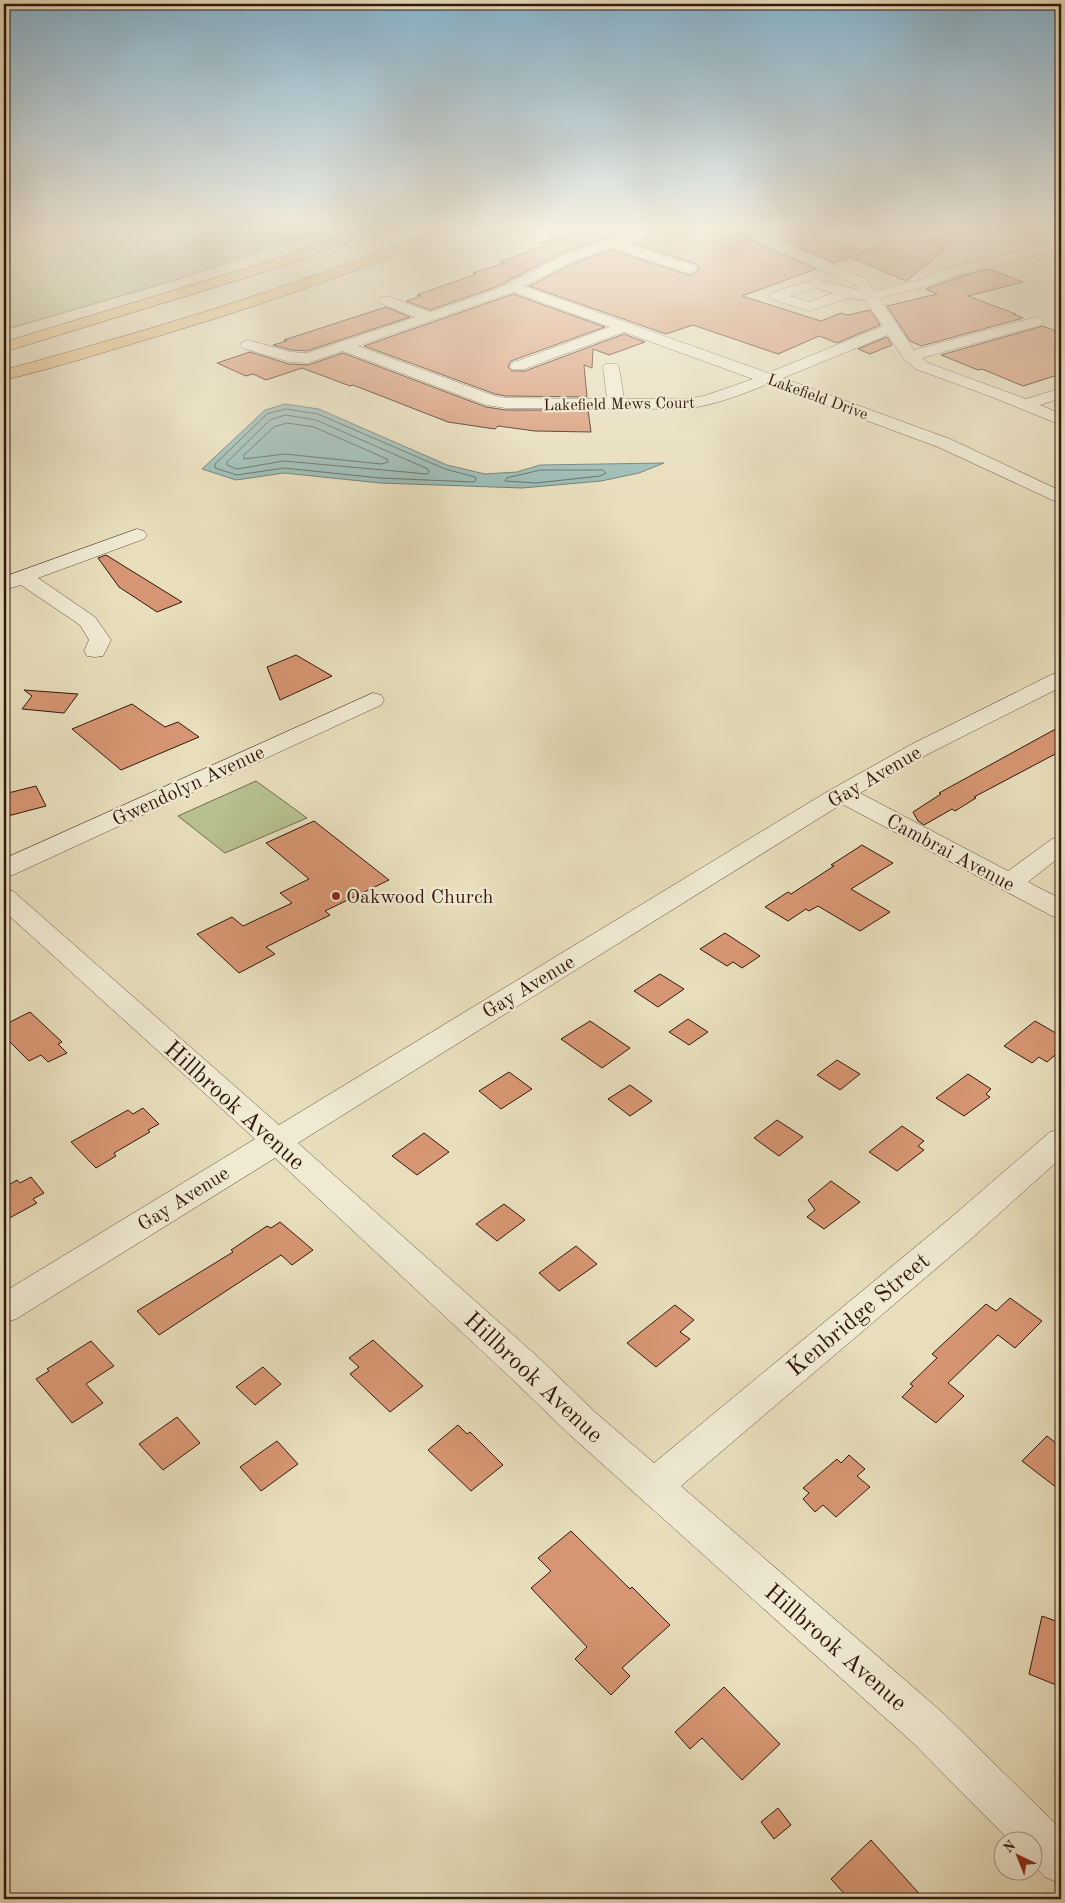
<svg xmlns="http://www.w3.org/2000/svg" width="1065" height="1903" font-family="'Old Standard TT',serif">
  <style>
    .green { fill: #b7c190; stroke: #746c4f }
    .water { fill: #98bbb5; stroke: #6f7a72 }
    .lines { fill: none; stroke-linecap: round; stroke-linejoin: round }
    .shore { stroke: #646a62; stroke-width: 1 }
    .building { fill: #d79673; stroke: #31180e }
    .minor-casing { stroke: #5f4a3a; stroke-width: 1 }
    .highway-casing { stroke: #31180e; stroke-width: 1 }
    .minor { fill: #f0ead3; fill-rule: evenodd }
    .highway { fill: #e4bf7e; fill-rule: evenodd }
    .rail { stroke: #31180e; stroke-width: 2; stroke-dasharray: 5 5; stroke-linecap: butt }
    .poi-dot { fill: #8f2418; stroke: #f0ead3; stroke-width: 2 }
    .labels { text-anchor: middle; stroke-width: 4.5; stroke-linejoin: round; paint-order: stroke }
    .far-street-label { font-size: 16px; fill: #31180e; stroke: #f0ead3 }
    .street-label { font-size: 20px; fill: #31180e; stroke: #f0ead3 }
    .poi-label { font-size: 20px; fill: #31180e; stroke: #f0ead3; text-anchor: start }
    .near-street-label { font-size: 24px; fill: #31180e; stroke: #f0ead3 }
  </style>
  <rect width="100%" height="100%" fill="#e8debc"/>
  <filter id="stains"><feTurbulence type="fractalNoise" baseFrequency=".004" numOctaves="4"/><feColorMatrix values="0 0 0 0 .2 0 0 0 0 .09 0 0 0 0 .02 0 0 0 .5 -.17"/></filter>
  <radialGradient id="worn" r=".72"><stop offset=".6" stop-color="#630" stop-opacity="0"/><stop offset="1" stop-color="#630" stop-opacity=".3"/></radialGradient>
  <!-- green -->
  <path class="green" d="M4,232H317L172,281L4,330Z
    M256,781L307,818L225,853L178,816Z"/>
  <!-- water -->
  <path class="water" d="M285,404L319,409L447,465L485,474L517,472L540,465L664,463L639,473L601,481L522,488L380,483L284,473L236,480L202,469L265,410Z"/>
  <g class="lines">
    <!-- shore -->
    <path class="shore" d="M286,409L318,414L445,469L475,477L476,480L474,482L380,478L284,468L237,475L215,468V464L267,414Z
      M286,415L316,420L428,469L429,472L427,474L284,461L237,469L227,465V462L270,420Z
      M287,423L314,427L387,459L388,462L381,464L285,454L244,459V455L274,427Z
      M541,470H603L606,473L600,476L536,483L505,481L507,478Z"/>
  </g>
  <!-- building -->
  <path class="building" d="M575,232H625L567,251L496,287L430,310L406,301L421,296L417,295L476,274L473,273L505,263L500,262L546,245L540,243Z
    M655,232H740L743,237L816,269L742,296L821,321L841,313L848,315L870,310L880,325L837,343L819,336L778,354L693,325L666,334L529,286L579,261L612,250L685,274L691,275L698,271L699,268L696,264L632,243L652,237Z
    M765,232H815L865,252L834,263Z
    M892,232H896L955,242L906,281L855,259Z
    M989,269L1023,282L968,296L1016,314H1013L1023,318L921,346L910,341L887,306L937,294L926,289L962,276Z
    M513,294L605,327L511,361L508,367L512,371H525L624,334L645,342L609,355L593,349L592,368L584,365L587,397L506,396L495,394L364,346Z
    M386,307L410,317L307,351L291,350L273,345L287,341L284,340Z
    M1043,326L1061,333V374L1023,386L982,369L978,370L941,355Z
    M887,337L892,345L870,354L858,349Z
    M250,352L289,364L308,365L343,353L486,407L506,410H588L591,432L535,431L498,426L495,429L448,422L353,385L350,386L302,368L266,380L253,374L246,376L217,363Z
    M106,555L182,602L157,612L119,587L98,558Z
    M296,655L332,676L280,700L267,667Z
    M24,690L37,691L78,694L64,713L22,709L32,696Z
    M132,704L165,727L178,722L199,737L121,770L72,729Z
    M1061,726V751L974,797L976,798L955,811L952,809L924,825L918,821L913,812L941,794L939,793Z
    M36,786L46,806L4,817V794Z
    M314,821L389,880L325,911L330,915L266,947L275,954L239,973L197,934L232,917L243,926L292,903L280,893L309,879L266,843Z
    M862,845L893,863L851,889L890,912L860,931L818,906L809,911L806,909L788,921L765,907L788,892L791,894L834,866L831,865Z
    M725,933L760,956L742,968L733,962L727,966L700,949Z
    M660,974L684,989L658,1007L634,991Z
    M30,1012L62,1042L58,1044L67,1053L48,1062L41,1055L29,1061L4,1036V1025Z
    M688,1019L708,1032L689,1045L669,1032Z
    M590,1021L630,1048L602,1068L561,1039Z
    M1035,1021L1061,1036V1050L1047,1062L1039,1057L1032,1063L1004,1046Z
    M837,1060L860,1074L840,1090L817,1075Z
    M509,1072L532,1089L501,1109L479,1091Z
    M968,1074L991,1089L986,1094L990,1097L964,1116L936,1098Z
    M630,1085L652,1101L630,1116L608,1099Z
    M143,1108L159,1124L148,1130L150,1132L114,1153L116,1156L96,1168L71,1142L128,1110L133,1114Z
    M777,1120L803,1137L779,1156L754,1138Z
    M902,1126L924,1141L918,1146L924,1150L897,1171L869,1152Z
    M424,1133L449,1152L417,1175L392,1156Z
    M31,1177L44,1193L33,1199L37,1203L4,1221V1188L17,1180L20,1183Z
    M831,1181L860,1202L824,1229L807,1217L815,1210L808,1200Z
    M504,1204L525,1220L497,1241L476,1224Z
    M280,1222L313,1250L292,1265L281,1255L159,1335L137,1311L233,1252L231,1250L267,1226L271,1228Z
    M576,1246L597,1264L559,1291L539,1273Z
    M1010,1298L1042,1321L1015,1348L998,1335L948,1383L964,1396L936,1423L902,1397L913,1386L910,1384L937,1358L932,1354L986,1304L996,1311Z
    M675,1305L694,1320L680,1332L690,1339L656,1367L627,1343Z
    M373,1340L423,1386L390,1412L350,1374L359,1367L349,1358Z
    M91,1341L114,1366L86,1384L103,1403L72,1423L36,1379L49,1371L47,1369Z
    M263,1367L281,1384L255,1405L236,1387Z
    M177,1417L200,1443L163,1470L139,1444Z
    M458,1425L467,1434L470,1432L503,1465L471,1491L428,1450Z
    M1047,1436L1061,1447V1491L1022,1461Z
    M277,1441L298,1464L261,1491L240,1467Z
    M849,1455L865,1469L857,1476L870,1487L836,1517L823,1505L815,1512L803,1499L809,1493L803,1488L837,1459L841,1463Z
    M571,1531L630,1589L632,1587L670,1625L622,1668L630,1676L611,1695L575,1659L587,1647L531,1588L551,1571L538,1558Z
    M1042,1616L1061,1623V1687L1029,1674Z
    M724,1687L780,1744L742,1780L702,1738L690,1749L675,1732Z
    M778,1808L791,1825L774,1839L761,1822Z
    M871,1840L924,1899H849L831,1879Z"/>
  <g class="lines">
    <!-- minor casing -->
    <g class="minor-casing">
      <path id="minor" d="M632,232H653L651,235L626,243L695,266L697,269L690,273L685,272L612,248L578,259L524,286L768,373L883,326L865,300L848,298L809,311L771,299L769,296L771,293L815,279L859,290L856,285L744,235L742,232H760L866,279L874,291L919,280L951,268L1061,241V249L961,274L929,286L879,298L914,350L1036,317L1041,319L1044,322L1041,325L922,358L928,363L1026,399L1061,388V398L1040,405L1061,414V425L992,397L916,369L904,359L888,335L783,378L950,439L1061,491V504L938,447L768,384C741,395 715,405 685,409L506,408L486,405L343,351L308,363L290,362L242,348L240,345L242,342L248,340L291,352L307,353L415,317L380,303L378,300L380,297H390L430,312L497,289L568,253ZM815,288L833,293L809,302L790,296ZM513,292L610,327L512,363L510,366L512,369H524L624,332L753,379L704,396L685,399H624L619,367L617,364H605L603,367L607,399L506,398L495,396L358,346Z
        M952,232H985L1007,236L1009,239L1002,243L959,236Z
        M137,529L144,531L147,535L144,539L38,578L95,617L111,640L103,656L95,657L87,656L84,651L89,640L80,625L21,585L4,590V577Z
        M1061,672V687L928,754L860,793L1008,871L1052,839L1061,836V856L1028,882L1061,899V918L1052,916L842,804L298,1143L538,1357L596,1413L654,1463L948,1220L1050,1132L1061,1129V1158L972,1238L681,1486L942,1712L1061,1829V1884L1045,1877L1032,1864V1840H1009L912,1742L570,1435L512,1379L275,1158L16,1319L4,1323V1292L255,1139L4,911V889L13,891L279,1125L825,793L912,744L1053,674Z
        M373,693L381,695L384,700L381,705L13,875L4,877V859Z"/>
    </g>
    <!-- highway casing -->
    <g class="highway-casing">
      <path id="highway" d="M347,232H367L365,235L284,266L4,352V342L274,260Z
        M429,232H448L446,235C344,277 241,312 135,343C92,356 48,370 4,380V370C148,330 291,289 429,232Z"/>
    </g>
    <!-- minor -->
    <use href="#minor" class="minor"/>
    <!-- highway -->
    <use href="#highway" class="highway"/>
    <!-- rail -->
    <path class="rail" d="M4,234L7,232"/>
  </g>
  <!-- sky -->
  <linearGradient id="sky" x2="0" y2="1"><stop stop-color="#88b7d4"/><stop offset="0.46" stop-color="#f5f0e1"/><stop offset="1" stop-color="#f5f0e1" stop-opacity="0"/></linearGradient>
  <rect width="1065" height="499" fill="url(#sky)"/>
  <!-- markers -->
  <circle class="poi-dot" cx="336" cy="896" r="5"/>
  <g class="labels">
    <!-- far-street labels -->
    <g class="far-street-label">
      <text transform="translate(818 396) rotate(20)" y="6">Lakefield Drive</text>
      <text transform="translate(619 403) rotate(-1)" y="6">Lakefield Mews Court</text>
    </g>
    <!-- street labels -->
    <g class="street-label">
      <text transform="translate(874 776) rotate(-30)" y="7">Gay Avenue</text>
      <text transform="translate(188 785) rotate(-25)" y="7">Gwendolyn Avenue</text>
      <text transform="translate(951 852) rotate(28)" y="7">Cambrai Avenue</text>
      <text transform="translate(528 986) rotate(-31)" y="7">Gay Avenue</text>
      <text transform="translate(183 1198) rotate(-32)" y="7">Gay Avenue</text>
    </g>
    <!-- poi labels -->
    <g class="poi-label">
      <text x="346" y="903">Oakwood Church</text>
    </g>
    <!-- near-street labels -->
    <g class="near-street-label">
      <text transform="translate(235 1105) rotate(42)" y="8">Hillbrook Avenue</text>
      <text transform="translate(858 1314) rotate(-40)" y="8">Kenbridge Street</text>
      <text transform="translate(534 1377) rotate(43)" y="8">Hillbrook Avenue</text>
      <text transform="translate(836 1647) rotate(41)" y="8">Hillbrook Avenue</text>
    </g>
  </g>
  <!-- margin -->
  <rect width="1065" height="1903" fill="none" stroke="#e8debc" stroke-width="20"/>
  <rect x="5" y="5" width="1055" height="1893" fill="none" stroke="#31180e" stroke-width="2.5"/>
  <rect x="10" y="10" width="1045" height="1883" fill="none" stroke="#31180e"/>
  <!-- north arrow -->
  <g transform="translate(1018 1856) rotate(317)"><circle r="24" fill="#f0ead3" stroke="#a49684"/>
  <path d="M0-4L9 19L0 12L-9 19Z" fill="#8f2418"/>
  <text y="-8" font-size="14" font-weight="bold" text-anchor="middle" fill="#31180e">N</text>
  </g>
  <rect width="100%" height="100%" filter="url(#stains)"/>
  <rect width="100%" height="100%" fill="url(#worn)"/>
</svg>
